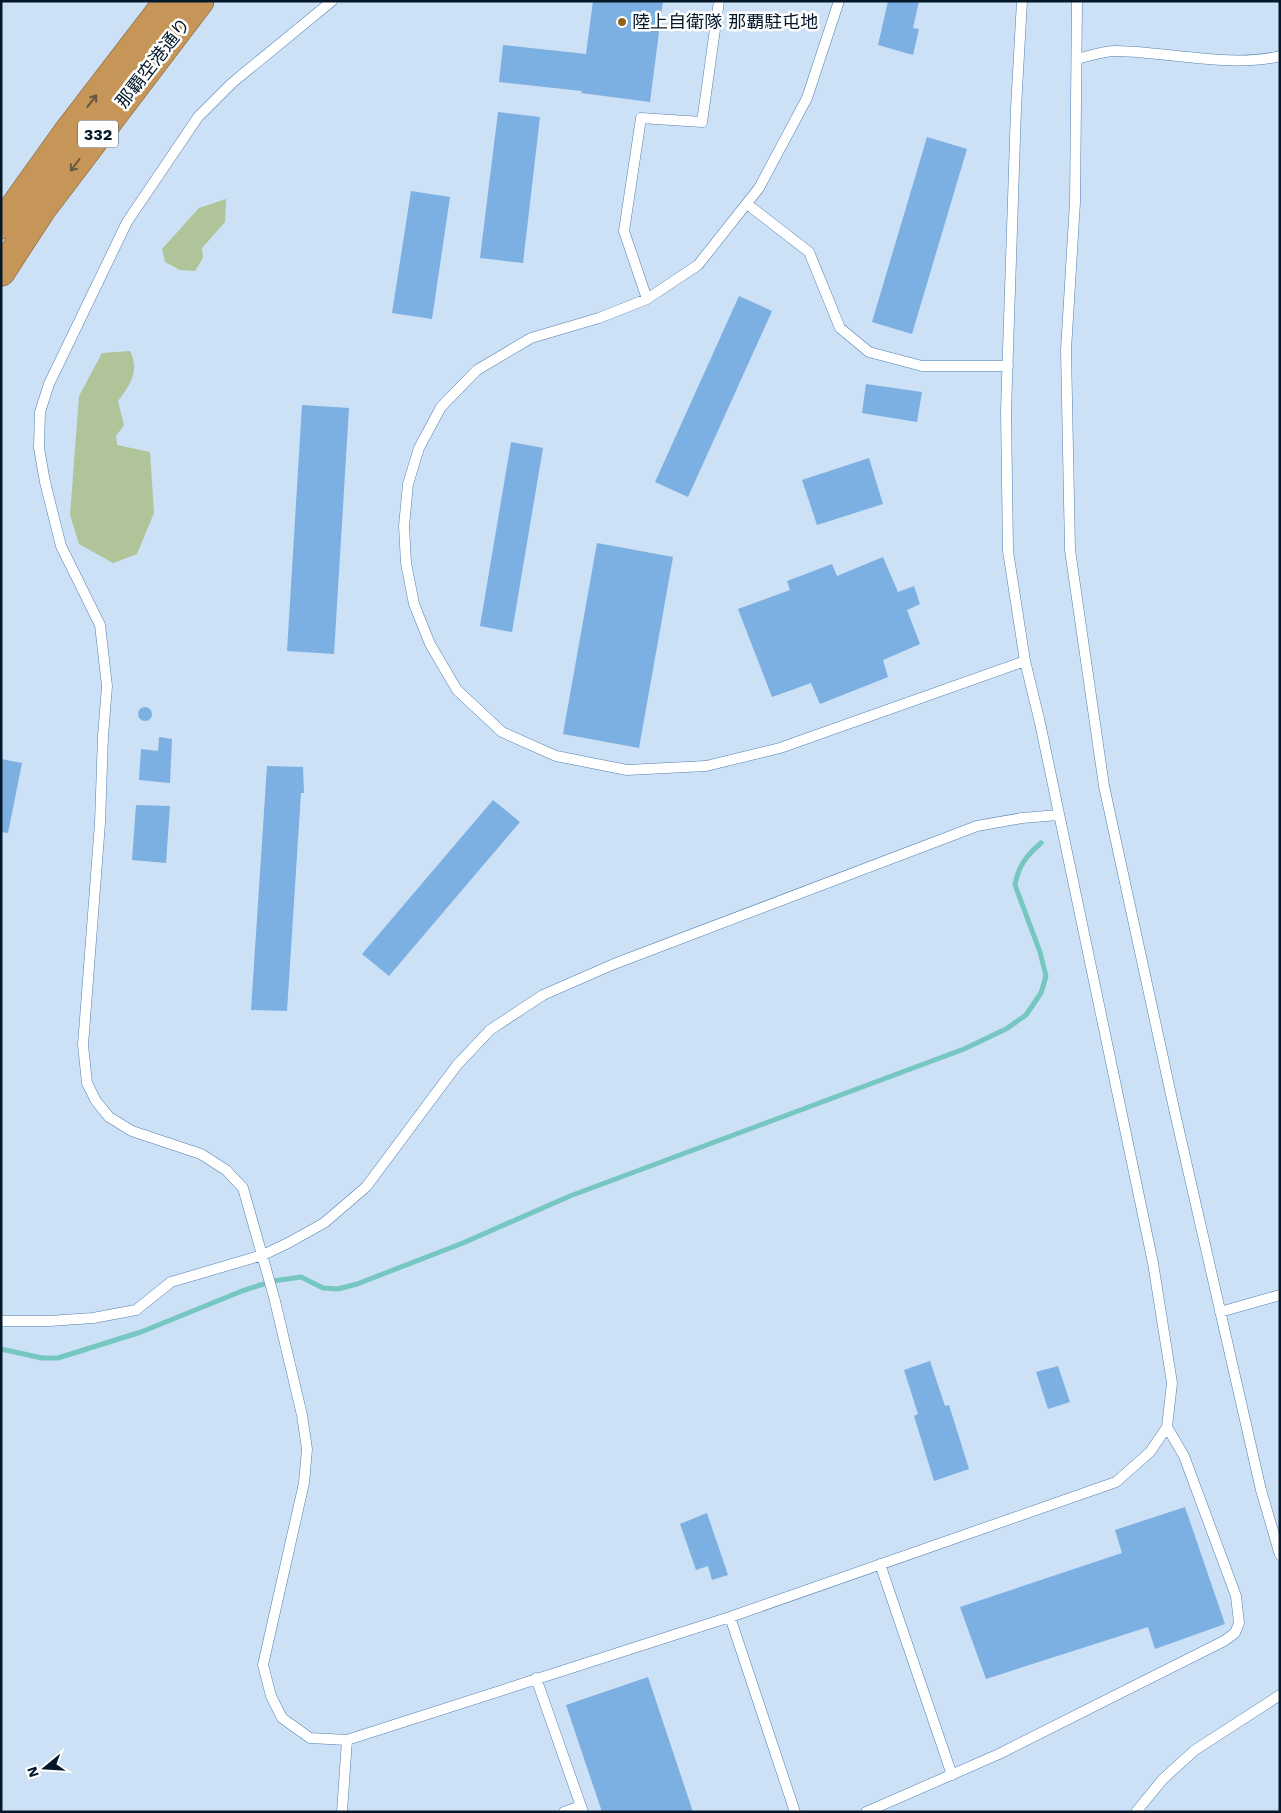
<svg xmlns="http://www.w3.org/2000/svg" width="1281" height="1813" font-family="'Work Sans','Noto Sans JP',sans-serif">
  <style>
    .green { fill: #afc599 }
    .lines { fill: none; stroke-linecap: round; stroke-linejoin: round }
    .stream { stroke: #77c7c1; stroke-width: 5 }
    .building { fill: #7cafe2 }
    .service-casing { stroke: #5181b2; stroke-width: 11 }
    .trunk-casing { stroke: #79592d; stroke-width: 29 }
    .service { stroke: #fff; stroke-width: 10 }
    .trunk { stroke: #c69658; stroke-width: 28 }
    .oneway { stroke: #655741 }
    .poi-dot { fill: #966218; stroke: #fff; stroke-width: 2 }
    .labels { text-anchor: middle; stroke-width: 5; stroke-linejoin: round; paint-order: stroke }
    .shield { fill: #fff; stroke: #4f5d6a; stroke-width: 1 }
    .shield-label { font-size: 16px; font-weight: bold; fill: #04182a }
    .poi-label { font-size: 18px; fill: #04182a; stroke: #fff; text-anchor: start }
    .street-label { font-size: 18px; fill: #04182a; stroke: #fff }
  </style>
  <rect width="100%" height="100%" fill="#cce0f6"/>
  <!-- green -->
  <path class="green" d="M226,199L225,222L202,248L203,258L195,271L180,270L165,262L162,249L199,208Z
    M130,351C140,371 130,385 118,401L124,425L116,436L117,445L150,452L154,513L137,554L113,563L79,544L70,515L79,396L102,353Z"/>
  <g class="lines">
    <!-- stream -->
    <path class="stream" d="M1,1349L42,1358H58L141,1332L242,1291L273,1281L301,1277L323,1288L338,1289L357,1284L463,1243L570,1196L964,1049L1006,1029L1026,1015L1041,993L1046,976L1040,952L1015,885C1018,866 1027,855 1041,843"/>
  </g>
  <!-- building -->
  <path class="building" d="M593,1H663L650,102L581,93L582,91L499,82L503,45L586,54Z
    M888,1H919L913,28L919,29L913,55L878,45Z
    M498,112L540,117L523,263L480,258Z
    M927,137L967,149L912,334L872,322Z
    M411,191L450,197L432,319L392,313Z
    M739,296L772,311L688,497L655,482Z
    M866,384L922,392L917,422L862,413Z
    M302,405L349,408L334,654L287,651Z
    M511,442L543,448L512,632L480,626Z
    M869,458L883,504L817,525L802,480Z
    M597,543L673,557L639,748L563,734Z
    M883,557L898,592L914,586L920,604L907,610L920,644L883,660L888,677L820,704L811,683L772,697L738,609L790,590L787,581L832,564L837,576Z
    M138 714a7 7 0 1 1 14 0a7 7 0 1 1-14 0Z
    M159,737L172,739L170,783L139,780L141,749L158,751Z
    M1,759L22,763L8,833L1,832Z
    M267,766L303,767L304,793H301L287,1011L251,1010Z
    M493,800L520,822L389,976L362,954Z
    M136,805L170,806L166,863L132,860Z
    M930,1361L945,1406L949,1405L969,1469L934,1481L914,1416L918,1414L904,1370Z
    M1058,1366L1070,1402L1048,1409L1036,1372Z
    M1185,1507L1225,1624L1155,1649L1148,1627L986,1679L960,1607L1122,1553L1115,1530Z
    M707,1513L728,1575L712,1580L708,1566L696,1570L680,1524Z
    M648,1677L693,1812H602L566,1705Z"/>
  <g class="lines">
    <!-- service casing -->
    <g class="service-casing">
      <path id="service" d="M332,1L232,83L198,117L127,222L49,384L40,412L39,448L45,482L61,546L100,625L107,686L103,736L100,823L83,1045L87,1083L96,1101L109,1117L132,1131L201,1154L226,1170L243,1188L274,1297L302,1415L307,1449L304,1483L263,1665L271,1696L282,1718L310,1738L347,1740L730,1617L1116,1482L1150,1452L1167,1427L1172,1383L1153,1263L1040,723L1025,661L1008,551L1006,411L1016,108L1022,1
        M839,1L807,98L759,188L698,265L647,299L599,318L531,338L477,370L441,407L419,448L408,484L404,526L406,563L414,604L430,644L457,690L502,732L556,756L627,770L706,766L780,748L1025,661
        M1077,1L1075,202L1066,350L1070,550L1104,786L1175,1113L1261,1490L1280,1555
        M1077,59C1090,56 1105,50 1118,51C1168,52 1232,68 1280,56
        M747,204L809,252L840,328L869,352L922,366H1008
        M647,299L624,231L641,118L702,122L719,1
        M1220,1312L1280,1295
        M1,1321H49L93,1318L136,1310L171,1282L263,1255L288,1243L324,1223L366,1187L457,1065L490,1030L543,995L614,964L977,826L1022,818L1058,815
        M880,1564L952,1775
        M730,1617L795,1812
        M536,1678L583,1812
        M342,1812L347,1740
        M564,1812L581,1806
        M866,1812L999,1754L1224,1641L1235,1633L1239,1623L1236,1596L1184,1456L1167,1427
        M1136,1812L1163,1779L1195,1750L1280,1695"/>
    </g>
    <!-- trunk casing -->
    <g class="trunk-casing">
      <path id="trunk" d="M1,225L69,130L168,1
        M1,272L42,209L200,1"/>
    </g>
    <!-- service -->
    <use href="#service" class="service"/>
    <!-- trunk -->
    <use href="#trunk" class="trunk"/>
  </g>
  <!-- one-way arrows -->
  <defs><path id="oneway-shaft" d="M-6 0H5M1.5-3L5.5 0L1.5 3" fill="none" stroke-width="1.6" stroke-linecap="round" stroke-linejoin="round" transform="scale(1.25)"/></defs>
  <g class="oneway">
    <use href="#oneway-shaft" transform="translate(92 101) rotate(-52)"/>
    <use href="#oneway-shaft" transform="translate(75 165) rotate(127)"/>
  </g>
  <!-- markers -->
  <circle class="poi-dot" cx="622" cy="22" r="5"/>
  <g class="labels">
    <!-- shield labels -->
    <rect class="shield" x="78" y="120.5" width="40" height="27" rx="4"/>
    <g class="shield-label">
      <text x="98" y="140">332</text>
    </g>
    <!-- poi labels -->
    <g class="poi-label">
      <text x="632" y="28">陸上自衛隊 那覇駐屯地</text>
    </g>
    <!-- street labels -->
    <g class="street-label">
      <text transform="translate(153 63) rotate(-52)" y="6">那覇空港通り</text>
    </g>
  </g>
  <!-- border -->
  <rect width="1281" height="1813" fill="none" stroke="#04182a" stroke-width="5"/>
  <!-- north arrow -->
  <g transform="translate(45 1768) rotate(252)" stroke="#ffffff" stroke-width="4" paint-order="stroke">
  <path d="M0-4L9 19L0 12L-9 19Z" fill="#04182a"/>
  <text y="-8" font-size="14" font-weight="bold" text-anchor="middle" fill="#04182a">N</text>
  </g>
</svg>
